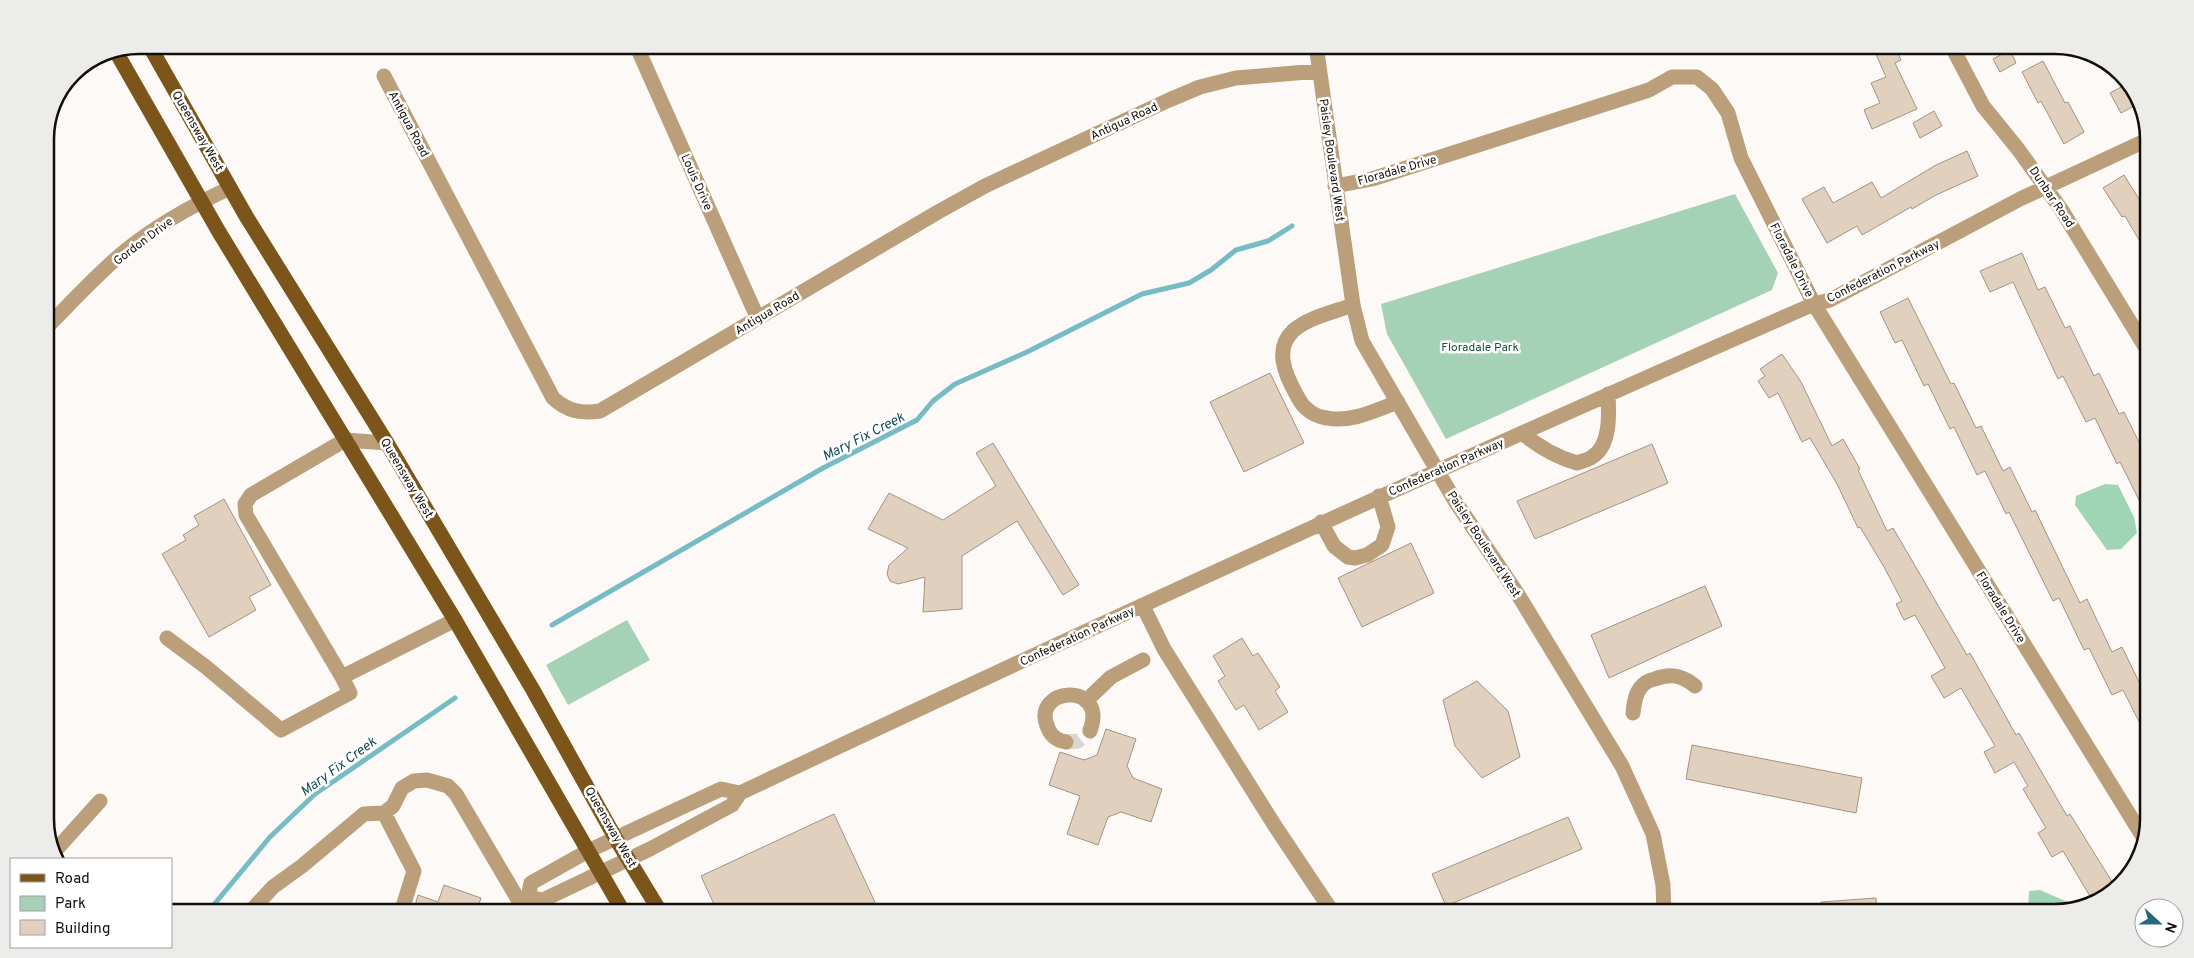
<svg xmlns="http://www.w3.org/2000/svg" width="2194" height="958" font-family="Overpass,sans-serif">
  <style>
    .green { fill: #a5d2b7 }
    .forest { fill: #9fd4b5 }
    .lines { fill: none; stroke-linecap: round; stroke-linejoin: round }
    .stream { stroke: #77bbc7; stroke-width: 5 }
    .building { fill: #e2d0bf; stroke: #a49383 }
    .minor-tunnel { stroke: #dad6d2; stroke-width: 15; stroke-dasharray: 15 8; stroke-linecap: butt }
    .minor { stroke: #bb9f7b; stroke-width: 15 }
    .major { stroke: #7c551b; stroke-width: 15 }
    .labels { text-anchor: middle; stroke-width: 5; stroke-linejoin: round; paint-order: stroke }
    .street-label { font-size: 12px; fill: #140e08; stroke: #fff }
    .park-label { font-size: 12px; fill: #165537; stroke: #fff }
    .water-label { font-size: 14px; font-style: italic; fill: #104d56; stroke: #fff }
    .rim { fill: none; stroke: #140e08; stroke-width: 2.5 }
  </style>
  <rect width="100%" height="100%" fill="#fdf9f6"/>
  <!-- green -->
  <path class="green" d="M1735,194L1778,273L1772,290L1446,439L1387,334L1381,304Z
    M627,620L650,660L568,705L546,665Z"/>
  <!-- forest -->
  <path class="forest" d="M2105,484L2118,485L2134,517L2137,533L2121,549L2107,550L2075,505L2076,496Z
    M2040,890L2070,903L2072,908L2055,913H2028L2029,891Z"/>
  <g class="lines">
    <!-- stream -->
    <path class="stream" d="M552,625L823,468L917,420L933,401L955,384L1027,352L1142,294L1189,283L1211,270L1236,250L1268,241L1292,226
      M207,913L270,837L315,794L455,698"/>
  </g>
  <!-- building -->
  <path class="building" d="M1872,45H1895L1901,60L1895,63L1917,109L1872,129L1864,110L1880,103L1871,83L1886,77Z
    M2010,50L2016,63L2000,72L1993,59Z
    M2043,61L2065,103L2068,102L2084,132L2064,144L2041,101L2038,103L2022,72Z
    M2130,82L2138,104L2121,113L2110,93Z
    M1934,111L1942,126L1920,138L1913,123Z
    M1967,151L1978,176L1936,195L1912,209L1911,207L1862,235L1857,226L1827,243L1802,199L1824,187L1833,203L1872,182L1881,198L1936,165Z
    M2124,175L2149,215V257L2125,216L2122,217L2103,188Z
    M2022,253L2038,290L2045,287L2065,328L2070,326L2094,376L2099,373L2119,414L2124,412L2149,462V520L2120,462L2117,464L2095,418L2086,422L2063,376L2058,379L2013,282L1990,292L1980,271Z
    M1908,298L1951,384L1954,383L1976,428L1981,426L2003,471L2010,467L2032,512L2035,510L2080,603L2087,599L2112,652L2122,647L2145,694L2149,692V741L2123,690L2112,695L2089,648L2084,650L2059,598L2053,601L2009,512L2006,514L1985,471L1977,475L1954,427L1950,429L1928,384L1924,386L1902,340L1895,343L1880,312Z
    M1782,354L1801,382L1832,446L1843,439L1860,469L1858,470L1887,531L1893,528L1967,655L1970,653L2016,735L2019,733L2067,816L2070,814L2114,885L2091,898L2063,851L2052,857L2038,833L2046,828L2023,789L2028,786L2014,762L1995,773L1984,752L1995,746L1961,688L1944,698L1931,676L1945,668L1915,615L1904,620L1896,604L1902,601L1884,567L1860,527L1858,528L1837,484L1810,438L1802,442L1778,393L1769,398L1758,381L1765,376L1760,369Z
    M1270,373L1304,443L1244,472L1210,402Z
    M993,443L1079,585L1063,595L1017,521L962,556V609L923,612L925,577L898,584L890,581L887,574L889,565L908,548L868,529L889,493L943,520L996,486L976,453Z
    M1652,444L1668,483L1535,539L1517,501Z
    M224,499L271,585L249,597L256,610L209,637L162,554L186,540L183,535L199,525L194,516Z
    M1411,543L1434,593L1362,627L1338,578Z
    M1705,586L1722,626L1609,678L1591,635Z
    M1242,638L1253,656L1258,653L1280,687L1275,691L1288,712L1259,730L1244,705L1236,710L1218,681L1225,676L1213,656Z
    M1477,681L1508,711L1520,757L1482,778L1455,746L1443,700Z
    M1106,729L1136,739L1127,766L1133,778L1162,789L1151,822L1121,812L1108,817L1098,845L1067,834L1080,796L1049,785L1060,752L1084,760L1097,755Z
    M1692,745L1862,778L1856,813L1686,779Z
    M834,814L880,913H718L701,876Z
    M1568,817L1582,849L1446,906L1432,874Z
    M444,885L481,898L476,913H413L418,895L438,902Z
    M1876,898L1877,913H1821V902Z"/>
  <g class="lines">
    <!-- minor-tunnel -->
    <path class="minor-tunnel" d="M1066,742L1078,741L1090,731"/>
    <!-- minor -->
    <path class="minor" d="M636,45L758,319
      M1316,45L1353,305L1362,341L1455,501L1517,593L1622,766L1653,834L1663,885L1664,913
      M1951,45L1983,106L2018,149L2061,209L2149,353
      M384,76L553,398C567,411 581,414 600,411L938,212L985,186L1169,100L1200,87L1236,78L1319,71
      M1335,186L1372,179L1649,90L1672,77H1697L1712,89L1728,113L1741,158L1814,304L2145,840
      M1353,305C1334,312 1309,317 1293,331C1274,349 1285,374 1296,394C1299,399 1302,406 1307,409C1312,414 1320,417 1327,418C1351,423 1376,410 1398,402
      M45,329C71,303 96,275 125,251C157,225 193,205 230,188
      M1522,433C1539,447 1556,457 1577,463C1582,461 1588,460 1592,457C1611,446 1609,413 1608,394
      M1321,522L1334,546L1348,557L1355,558L1367,555L1382,545L1388,527L1379,496
      M1143,606L1164,649L1275,826L1333,913
      M167,638L206,667L281,730L350,693L342,677L455,620
      M342,677L246,515L245,504L251,495L345,440L387,443
      M1086,701L1111,677L1143,660
      M1633,713C1634,704 1635,694 1641,687C1644,683 1650,680 1655,679C1670,673 1682,675 1695,686
      M1066,742C1058,741 1051,736 1048,728C1029,687 1109,680 1090,731
      M384,813L414,871L401,913
      M55,851L100,801
      M528,897L543,900L650,849L732,805L740,793C1096,625 1454,461 1814,304L1830,300L2020,199L2149,139
      M521,904L528,897L531,883L588,851L721,789L740,793
      M249,913L273,887L302,866L364,814L384,813L393,806L402,788L414,781L427,780L448,786L456,794L526,913"/>
    <!-- major -->
    <path class="major" d="M149,45L246,216L387,443L533,690L616,839L661,913
      M115,50L219,232L455,620L624,913"/>
  </g>
  <g class="labels">
    <!-- street labels -->
    <g class="street-label">
      <text transform="translate(1124 121) rotate(-25)" y="4">Antigua Road</text>
      <text transform="translate(409 124) rotate(62)" y="4">Antigua Road</text>
      <text transform="translate(198 131) rotate(60)" y="4">Queensway West</text>
      <text transform="translate(1332 160) rotate(82)" y="4">Paisley Boulevard West</text>
      <text transform="translate(1397 170) rotate(-16)" y="4">Floradale Drive</text>
      <text transform="translate(697 182) rotate(66)" y="4">Louis Drive</text>
      <text transform="translate(2052 197) rotate(56)" y="4">Dunbar Road</text>
      <text transform="translate(143 241) rotate(-37)" y="4">Gordon Drive</text>
      <text transform="translate(1792 260) rotate(63)" y="4">Floradale Drive</text>
      <text transform="translate(1883 271) rotate(-27)" y="4">Confederation Parkway</text>
      <text transform="translate(767 313) rotate(-31)" y="4">Antigua Road</text>
      <text transform="translate(1446 467) rotate(-24)" y="4">Confederation Parkway</text>
      <text transform="translate(407 478) rotate(59)" y="4">Queensway West</text>
      <text transform="translate(1484 544) rotate(57)" y="4">Paisley Boulevard West</text>
      <text transform="translate(2001 607) rotate(58)" y="4">Floradale Drive</text>
      <text transform="translate(1077 636) rotate(-25)" y="4">Confederation Parkway</text>
      <text transform="translate(611 827) rotate(60)" y="4">Queensway West</text>
    </g>
    <!-- park labels -->
    <g class="park-label">
      <text x="1480" y="351">Floradale Park</text>
    </g>
    <!-- water labels -->
    <g class="water-label">
      <text transform="translate(863 436) rotate(-27)" y="5">Mary Fix Creek</text>
      <text transform="translate(338 766) rotate(-36)" y="5">Mary Fix Creek</text>
    </g>
  </g>
  <!-- crop -->
  <path d="M0 0H2194V958H0ZM139 54H2055A85 85 0 0 1 2140 139V819A85 85 0 0 1 2055 904H139A85 85 0 0 1 54 819V139A85 85 0 0 1 139 54Z" fill="#ececeb" fill-rule="evenodd"/>
  <path class="rim" d="M139 54H2055A85 85 0 0 1 2140 139V819A85 85 0 0 1 2055 904H139A85 85 0 0 1 54 819V139A85 85 0 0 1 139 54Z"/>
  <!-- legend -->
  <rect x="10" y="858" width="162" height="90" fill="#ffffff" stroke="#a19f9c"/>
  <rect x="20" y="874" width="25" height="8" fill="#7c551b" stroke="#a19f9c"/>
  <text x="55" y="883" font-size="15" fill="#140e08">Road</text>
  <rect x="20" y="896" width="25" height="15" fill="#a5d2b7" stroke="#a19f9c"/>
  <text x="55" y="908" font-size="15" fill="#140e08">Park</text>
  <rect x="20" y="920" width="25" height="15" fill="#e2d0bf" stroke="#a19f9c"/>
  <text x="55" y="933" font-size="15" fill="#140e08">Building</text>
  <!-- north arrow -->
  <g transform="translate(2159 923) rotate(111)"><circle r="24" fill="#ffffff" stroke="#a19f9c"/>
  <path d="M0-4L9 19L0 12L-9 19Z" fill="#25697a"/>
  <text y="-8" font-size="14" font-weight="bold" text-anchor="middle" fill="#140e08">N</text>
  </g>
</svg>
